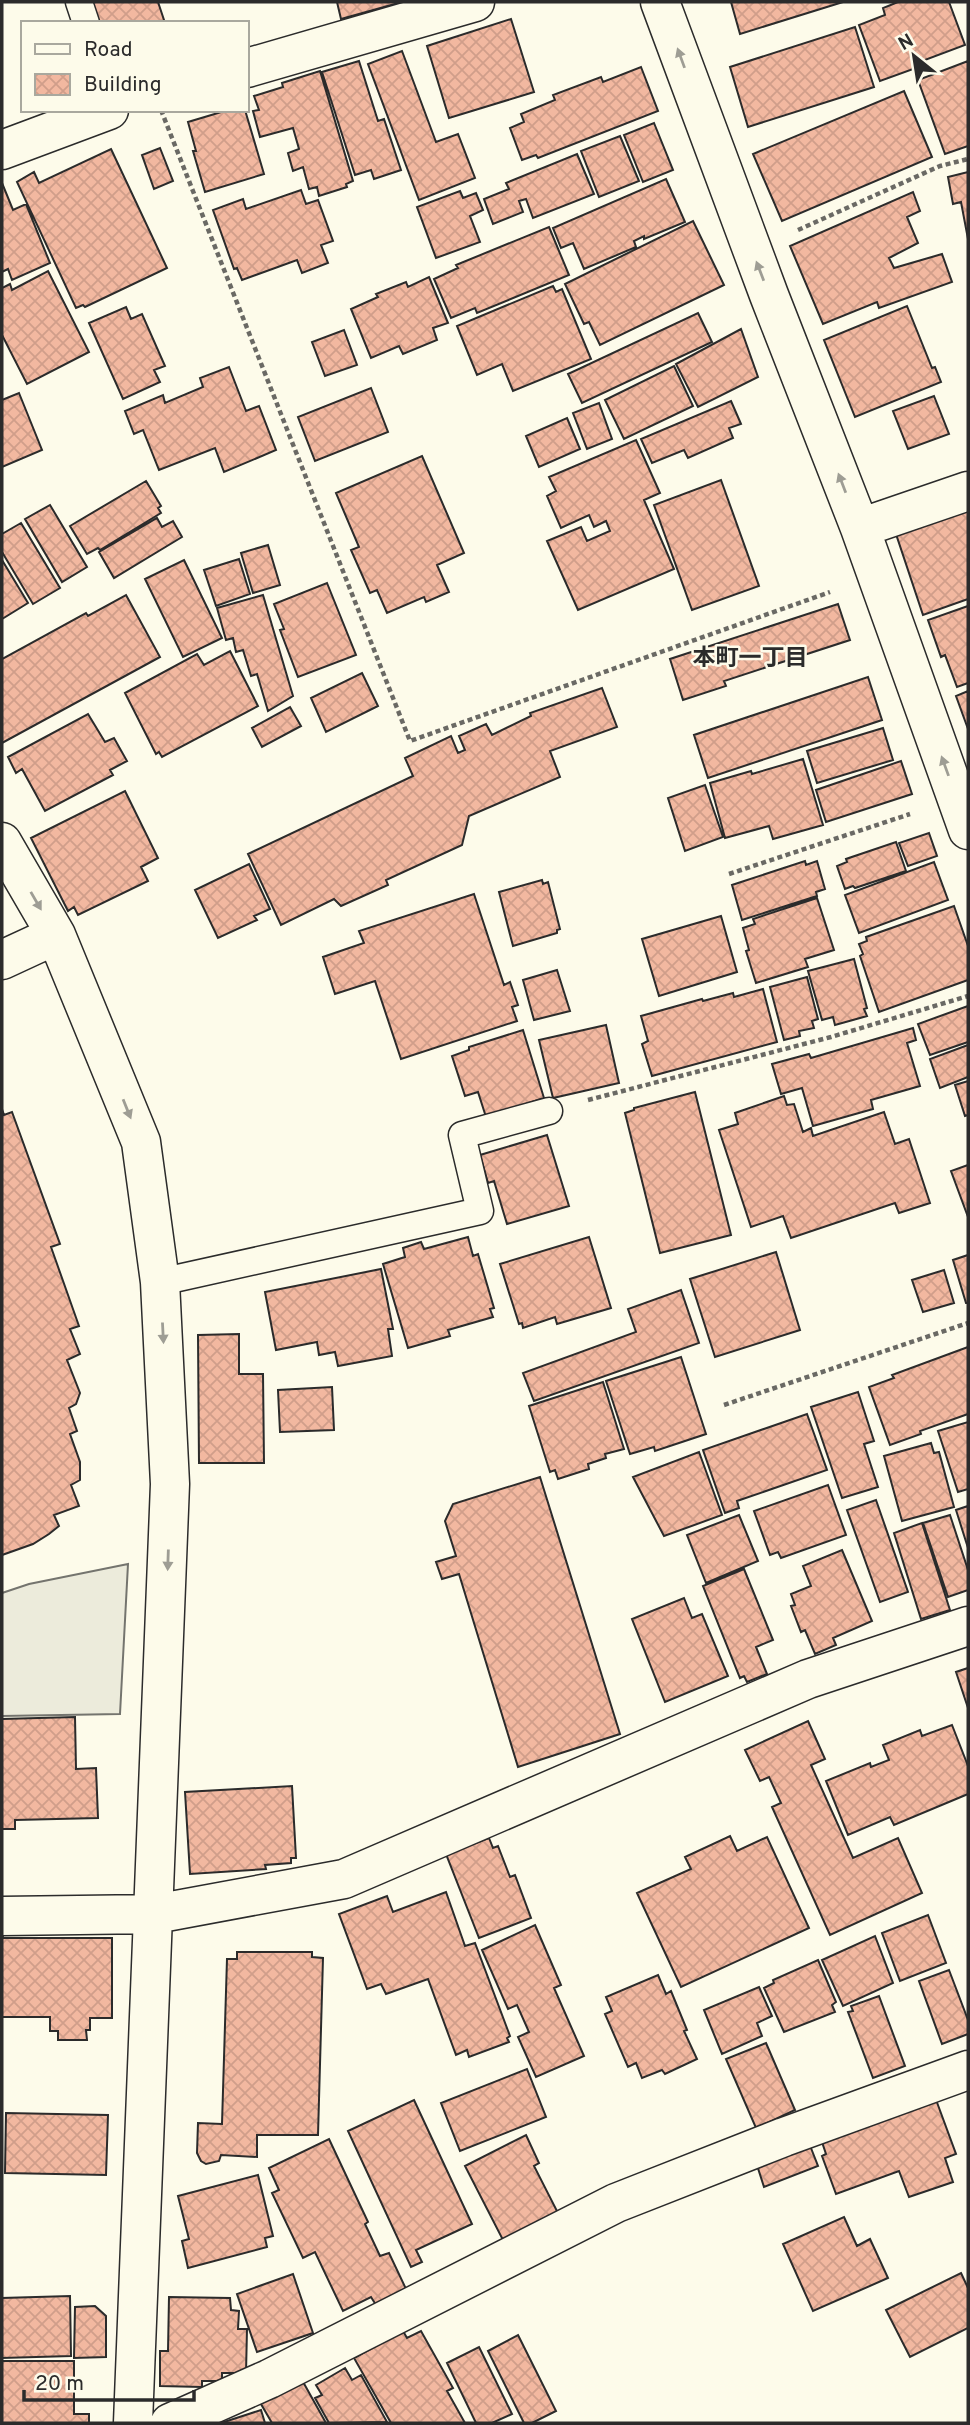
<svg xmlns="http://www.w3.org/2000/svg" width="970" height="2425" font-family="Overpass,'Noto Sans JP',sans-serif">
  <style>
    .grass { fill: #ecebdb; stroke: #74746e; stroke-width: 2 }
    .building { fill: url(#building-cross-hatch); stroke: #2b2b2b; stroke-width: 2 }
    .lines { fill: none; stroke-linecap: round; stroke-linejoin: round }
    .service-casing { stroke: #2b2b2b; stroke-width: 29 }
    .minor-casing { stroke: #2b2b2b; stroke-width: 41 }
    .path { stroke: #6a6964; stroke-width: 4.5; stroke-dasharray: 5 3.5; stroke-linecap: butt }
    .service { stroke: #fdfbea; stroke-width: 26 }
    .minor { stroke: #fdfbea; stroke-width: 38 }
    .oneway { fill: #9e9d94 }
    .labels { text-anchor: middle; stroke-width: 5; stroke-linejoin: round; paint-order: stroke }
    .neighbourhood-label { font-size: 23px; font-weight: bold; fill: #2b2b2b; stroke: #fdfbea }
  </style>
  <defs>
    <pattern id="building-cross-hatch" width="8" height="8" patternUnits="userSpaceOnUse" patternTransform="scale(1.75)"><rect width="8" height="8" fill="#f2b8a0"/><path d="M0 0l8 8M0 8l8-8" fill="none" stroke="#d09e8a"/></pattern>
  </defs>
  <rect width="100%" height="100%" fill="#fdfbea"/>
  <!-- grass -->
  <path class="grass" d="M128,1564L120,1714L2,1716V1593L29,1584Z"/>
  <!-- building -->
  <path class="building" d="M91,2H158L165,23H98Z
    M337,2H402L341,19Z
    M731,2H843L740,34Z
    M898,2H949L965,45L914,64L916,68L880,81L859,25L885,15L883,8Z
    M511,19L534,92L449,118L427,46Z
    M855,27L874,87L748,127L730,67Z
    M402,51L436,142L458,134L475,178L419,200L368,64Z
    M359,61L378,121L384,119L401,170L374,179L371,170L355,175L322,72Z
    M968,61V146L945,154L918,80Z
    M641,67L658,111L538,158L536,155L522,160L510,128L524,122L521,114L555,100L553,95L601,77L603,82Z
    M320,71L353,181L346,184L347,187L319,196L317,187L309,189L303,167L293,171L288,153L299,149L293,128L260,137L253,111L259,110L254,96L283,87L282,83Z
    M904,91L932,157L782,221L753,154Z
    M228,110H245L264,174L205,192L193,151H196L188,122Z
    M654,123L673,170L643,182L624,135Z
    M620,136L639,181L599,197L581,151Z
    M160,148L173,181L154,189L142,155Z
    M111,149L167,268L85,307L83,305L76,308L17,182L34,172L39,183Z
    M577,154L594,194L533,218L526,199L519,201L523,212L493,224L484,199L509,189L506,183Z
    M968,172V239L961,202L953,204L948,177Z
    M666,179L685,222L644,239V236L634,241L636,247L584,269L573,243L561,248L553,228Z
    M2,183L13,210L26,204L50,263L12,280L8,269L2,272Z
    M301,190L306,204L318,200L333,241L321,245L328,263L302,273L297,260L242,280L237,268L234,269L213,210L243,199L246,209Z
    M460,191L463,198L476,193L483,210L470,216L480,242L436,258L417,207Z
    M913,192L920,211L907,217L918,243L889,258L894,268L942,254L952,282L879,308L877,302L823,324L790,246Z
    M693,221L724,285L600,345L589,322L584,324L565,284Z
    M549,227L569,275L477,313L475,308L451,318L434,279L458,268L456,265Z
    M48,271L89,352L27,384L2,335V288L10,284L12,290Z
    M429,277L448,323L433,328L437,340L403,354L399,346L371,358L351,309L378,297L376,294L406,282L408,287Z
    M553,286L556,292L562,289L591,359L513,391L502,364L477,375L457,326Z
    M907,306L932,368L935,367L941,382L855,417L824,340Z
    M126,307L131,319L142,314L165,366L154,370L160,382L123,399L89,323Z
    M698,313L712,342L582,403L568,374Z
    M741,329L758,377L698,407L676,364Z
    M344,330L357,365L325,376L312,342Z
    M674,366L693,406L624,439L605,400Z
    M229,367L246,411L259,406L276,450L224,472L215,448L159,470L143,430L134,434L125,411L163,395L165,403L203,387L200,378Z
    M371,388L388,432L315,461L298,417Z
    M19,393L42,450L2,467V400Z
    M934,396L949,434L908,449L893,411Z
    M731,401L741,424L729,428L733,438L688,458L684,450L652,463L641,439Z
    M599,403L612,439L587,449L573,413Z
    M567,418L580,449L539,467L526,436Z
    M636,440L660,493L644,500L674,569L578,610L547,541L581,527L587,541L610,531L606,521L594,527L589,515L561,528L547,496L556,491L549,477Z
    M422,456L464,553L437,565L449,592L426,602L424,597L387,613L377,590L370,593L351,550L359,547L336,493Z
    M721,480L759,586L692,610L654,505Z
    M146,481L161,506L158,508L161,513L100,550L98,548L87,554L70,526Z
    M50,505L87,567L62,582L25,519Z
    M968,509V599L923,615L896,534Z
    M157,518L162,527L173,521L182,537L114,578L99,552Z
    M21,523L60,588L33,604L2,552V534Z
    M268,545L280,585L253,593L241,553Z
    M239,559L250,594L216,606L204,570Z
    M2,560L28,603L2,619Z
    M184,560L222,638L183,657L145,579Z
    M327,583L356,655L298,677L280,630L284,629L274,604Z
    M126,595L160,657L2,743V659L86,613L88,616Z
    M263,595L293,696L268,711L257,674L251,676L243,650L236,652L233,638L226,640L217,608Z
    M838,604L850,640L724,681L726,686L683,700L670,659Z
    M968,606V683L957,687L945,655L941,657L928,620Z
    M230,651L258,706L162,757L159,752L156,754L125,693L197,654L204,665Z
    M362,673L378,706L326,732L311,698Z
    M868,677L882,720L708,778L694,735Z
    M602,688L617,727L550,751L560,777L469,816L462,845L386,880L388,885L341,906L334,899L281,925L248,854L413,776L405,758L451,736L458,753L465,750L459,736L486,724L492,735L531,716L530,713Z
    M968,691V729L956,696Z
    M290,707L301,726L262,747L252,728Z
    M88,714L105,742L114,738L127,761L110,770L113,775L45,811L22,769L16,773L8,757Z
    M883,728L893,760L817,783L807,751Z
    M803,759L823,825L773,839L769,826L725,838L710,783L751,771L752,774Z
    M901,761L912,794L826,822L816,790Z
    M705,785L723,837L685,851L668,798Z
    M125,791L158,858L141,867L148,881L78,915L74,907L68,911L31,838Z
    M929,833L937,856L908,866L899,843Z
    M896,842L906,871L855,888L853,886L845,889L837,866L847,862L846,859Z
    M805,861L806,865L817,861L825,889L816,892L817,896L742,920L732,885Z
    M934,862L948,900L859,933L845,895Z
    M249,864L270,909L254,916L257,920L218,938L195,890Z
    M542,880L543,884L548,882L560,929L557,930V933L513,946L499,892Z
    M474,894L504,985L510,982L518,1005L512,1007L517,1021L401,1059L375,981L335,994L323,957L364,943L359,931Z
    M817,898L834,950L805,959L808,967L756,983L746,951L749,950L743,928L755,924L753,919Z
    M954,906L968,946V980L879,1012L860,956L863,954L859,944L867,941L866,937Z
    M721,916L737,972L659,996L642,939Z
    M854,959L867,1008L864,1009L867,1016L835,1025L833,1017L822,1020L808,971Z
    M557,970L570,1011L534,1020L523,980Z
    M807,977L818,1019L812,1021L814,1028L799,1031L800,1036L784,1040L770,987Z
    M763,989L777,1042L652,1076L642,1044L648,1041L641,1016L702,999L703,1001L733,993L734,997Z
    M968,1006V1042L930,1055L918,1024Z
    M606,1025L619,1083L553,1098L539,1040Z
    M913,1028L916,1040L907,1043L920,1086L871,1100L873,1109L813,1126L802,1088L781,1094L772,1064L809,1054L811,1058Z
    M523,1030L544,1098L486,1117L478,1092L465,1096L452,1056L469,1050V1047Z
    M968,1045V1077L940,1088L930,1059Z
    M968,1081V1115L965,1116L955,1085Z
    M695,1092L731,1235L660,1253L625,1113L634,1110V1108Z
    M784,1096L787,1105L794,1104L803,1132L811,1128L813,1136L884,1112L895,1144L909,1139L930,1203L899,1213L895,1203L791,1238L783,1216L751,1227L719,1130L738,1124L735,1113Z
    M2,1109L4,1115L12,1112L60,1244L51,1247L79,1326L70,1329L80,1354L67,1360L80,1393L76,1404L69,1408L77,1431L70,1434L80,1462V1480L71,1485L79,1506L54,1515L59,1526L49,1534L33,1544L2,1555Z
    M547,1135L569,1206L507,1224L494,1181L488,1183L480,1155Z
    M968,1165V1217L951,1171Z
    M468,1237L473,1256L478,1254L494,1308L490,1309L493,1317L448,1330L450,1336L408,1348L383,1264L405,1257L403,1248L421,1242L424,1249Z
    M589,1237L611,1308L557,1324L555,1317L523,1328L522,1323L519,1324L500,1264Z
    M776,1252L800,1330L715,1357L690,1279Z
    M968,1255V1303H966L953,1260Z
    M381,1269L393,1329H388L392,1356L338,1366L335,1352L319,1355L317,1342L276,1350L265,1292Z
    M944,1270L954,1303L923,1312L912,1280Z
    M681,1290L699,1343L534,1401L523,1373L636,1332L628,1309Z
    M239,1334V1374H263L264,1463H199L198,1335Z
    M968,1347V1414L920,1431L921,1434L890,1445L869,1387L894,1378L892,1375Z
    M681,1357L706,1434L655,1451L654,1447L630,1454L606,1381Z
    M603,1382L624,1449L605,1454L606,1458L588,1464L589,1469L558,1479L555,1470L550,1472L529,1406Z
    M332,1387L334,1430L280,1432L278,1390Z
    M858,1392L874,1441L864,1444L878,1487L842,1498L811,1407Z
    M807,1414L827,1470L737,1501L739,1508L725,1513L703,1450Z
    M968,1422V1489L958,1492L938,1431Z
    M931,1443L934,1453L939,1452L954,1507L902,1521L884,1456Z
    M699,1452L722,1515L664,1536L633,1477Z
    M540,1477L620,1734L518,1767L459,1574L442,1579L436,1562L456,1556L445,1521L453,1504Z
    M828,1485L846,1535L781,1558L778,1552L770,1555L754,1511Z
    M876,1500L908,1592L880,1602L847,1510Z
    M968,1506V1548L956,1510Z
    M739,1515L758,1561L706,1583L687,1535Z
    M950,1515L968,1570V1590L948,1597L923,1523Z
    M922,1523L950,1610L921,1619L894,1533Z
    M842,1550L872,1621L833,1638L836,1645L815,1654L805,1630L801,1632L791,1606L795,1605L791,1594L811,1586L803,1566Z
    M744,1569L773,1640L756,1647L767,1674L747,1682L744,1676L740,1678L703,1586Z
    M684,1598L692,1618L702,1614L728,1676L665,1702L632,1619Z
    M968,1668V1708L956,1672Z
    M75,1717L76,1769L96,1768L98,1818L15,1820V1829H2V1719Z
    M808,1721L825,1759L811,1765L853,1858L898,1838L922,1893L830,1935L772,1807L781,1803L769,1777L760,1781L745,1750Z
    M952,1725L968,1766V1794L894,1825L890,1817L848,1835L826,1781L870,1763L871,1767L889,1760L883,1745L920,1730L922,1736Z
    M292,1786L296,1858H291V1863L265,1865L266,1869L190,1874L185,1792Z
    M730,1836L737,1851L767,1837L809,1928L681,1987L637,1893L691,1869L685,1857Z
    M489,1838L493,1848L498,1846L510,1877L515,1875L531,1918L479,1938L446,1854Z
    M446,1892L465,1946L475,1943L510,2036L507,2038L509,2042L469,2057L467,2050L456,2055L428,1979L386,1994L381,1984L367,1989L339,1914L387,1896L393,1912Z
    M928,1915L946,1963L900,1981L882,1933Z
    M535,1925L561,1985L554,1988L584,2056L536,2077L518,2037L529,2032L517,2005L508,2009L482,1950Z
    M2,1928L3,1938H112V2018H90V2030H86L87,2040H58V2031H50V2017H2Z
    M875,1936L893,1983L843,2006L822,1960Z
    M237,1952H312V1957L323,1958L318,2135H257V2157L221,2155L219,2161L206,2164L201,2161L197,2153L198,2123L222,2124L227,1959H237Z
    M818,1960L836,2002L832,2005L835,2012L784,2032L764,1988L774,1983L773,1980Z
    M949,1970L968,2020V2034L942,2044L919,1981Z
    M658,1975L666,1994L671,1991L687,2030L684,2031L697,2059L665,2074L662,2070L642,2078L636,2063L628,2067L605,2014L612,2011L606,1997Z
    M759,1987L772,2016L757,2023L762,2036L722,2054L704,2010Z
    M879,1996L905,2066L873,2078L848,2012L853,2011L851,2006Z
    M766,2043L795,2110L756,2128L726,2059Z
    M527,2069L546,2117L460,2151L441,2103Z
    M935,2097L956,2154L945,2158L953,2182L909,2197L899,2171L836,2194L822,2156L826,2154L821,2139Z
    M414,2100L472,2224L416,2250L422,2262L411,2267L348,2131Z
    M6,2113L108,2115L106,2175L5,2173Z
    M526,2135L539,2163L534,2166L559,2215L504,2242L465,2166Z
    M329,2139L368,2222L365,2224L380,2256L389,2253L406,2289L376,2305L371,2297L343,2311L315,2252L303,2258L272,2193L279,2190L269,2168Z
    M809,2143L818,2166L764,2187L756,2162Z
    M258,2175L273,2236L265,2238L267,2247L188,2268L182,2241L189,2239L178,2196Z
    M844,2217L857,2246L870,2239L888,2278L813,2311L783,2244Z
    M961,2273L968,2288V2328L910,2357L886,2310Z
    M293,2274L313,2333L257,2352L237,2294Z
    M70,2296L71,2356L2,2358V2298Z
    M169,2297L230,2298L231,2310L239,2311L238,2329H247L246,2373H222V2381H202V2387L160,2386V2351H168Z
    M95,2306L106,2316V2357L74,2358L75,2307Z
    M403,2331L407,2338L421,2331L453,2388L447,2391L465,2423H391L354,2358Z
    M518,2335L556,2411L532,2423H524L488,2351Z
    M479,2347L512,2414L492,2423H476L447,2363Z
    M2,2361H74V2414H89V2423H2Z
    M345,2368L352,2380L361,2375L387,2422L329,2423L315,2398L322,2395L316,2385Z
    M302,2380L326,2423H272L261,2404Z
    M261,2410L265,2423H221Z"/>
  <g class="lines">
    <!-- service casing -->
    <g class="service-casing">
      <path id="service" d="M79,2L86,23
        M160,1282L480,1211L462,1135L549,1111"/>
    </g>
    <!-- minor casing -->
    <g class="minor-casing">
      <path id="minor" d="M660,2L769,295L860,528L968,830
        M247,68L475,2
        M2,150L109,110
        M860,528L968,491
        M2,842L56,935L141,1142L160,1282L170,1484L133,2423
        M2,960L56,935
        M2,1916L155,1914L344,1879L808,1679L968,1626
        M170,2423L269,2379L616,2203L784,2137L968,2070"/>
    </g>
    <!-- path -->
    <path class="path" d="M161,110L410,741L830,592
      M798,230L940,166L968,159
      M729,874L910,814
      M588,1100L831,1037L968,996
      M724,1405L968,1323"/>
    <!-- service -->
    <use href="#service" class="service"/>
    <!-- minor -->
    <use href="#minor" class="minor"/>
  </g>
  <!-- one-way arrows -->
  <defs><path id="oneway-solid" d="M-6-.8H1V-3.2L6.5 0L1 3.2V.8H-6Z" transform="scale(1.75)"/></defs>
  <g class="oneway">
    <use href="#oneway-solid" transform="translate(681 58) rotate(-110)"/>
    <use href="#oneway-solid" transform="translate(760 271) rotate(-111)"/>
    <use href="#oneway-solid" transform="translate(842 483) rotate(-111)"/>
    <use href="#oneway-solid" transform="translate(945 766) rotate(-110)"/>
    <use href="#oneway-solid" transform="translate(36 901) rotate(60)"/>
    <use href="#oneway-solid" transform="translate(127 1109) rotate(68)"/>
    <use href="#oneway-solid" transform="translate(163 1333) rotate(87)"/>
    <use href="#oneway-solid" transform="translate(168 1560) rotate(92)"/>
  </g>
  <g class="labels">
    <!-- neighbourhood labels -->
    <g class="neighbourhood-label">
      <text x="750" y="665">本町一丁目</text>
    </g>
  </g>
  <!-- border -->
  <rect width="970" height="2425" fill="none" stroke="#2b2b2b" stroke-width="7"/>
  <!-- legend -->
  <rect x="21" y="21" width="228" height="91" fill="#fdfbea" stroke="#a9a89e" stroke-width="2"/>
  <rect x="35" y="44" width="35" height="10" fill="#fdfbea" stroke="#a9a89e" stroke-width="2"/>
  <text x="84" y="56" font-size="21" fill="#2b2b2b">Road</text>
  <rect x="35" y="74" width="35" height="21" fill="url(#building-cross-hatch)" stroke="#a9a89e" stroke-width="2"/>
  <text x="84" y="91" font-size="21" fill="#2b2b2b">Building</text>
  <!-- north arrow -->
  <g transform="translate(914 56) rotate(330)" stroke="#fdfbea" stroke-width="5" paint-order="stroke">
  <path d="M0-5L12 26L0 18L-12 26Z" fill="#2b2b2b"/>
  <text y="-10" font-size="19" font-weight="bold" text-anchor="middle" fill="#2b2b2b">N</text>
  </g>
  <!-- scale -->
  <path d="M24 2390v10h170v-10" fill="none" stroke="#2b2b2b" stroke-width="3.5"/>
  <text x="35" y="2390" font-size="21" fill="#2b2b2b" stroke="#fdfbea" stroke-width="5" paint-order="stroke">20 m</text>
</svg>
